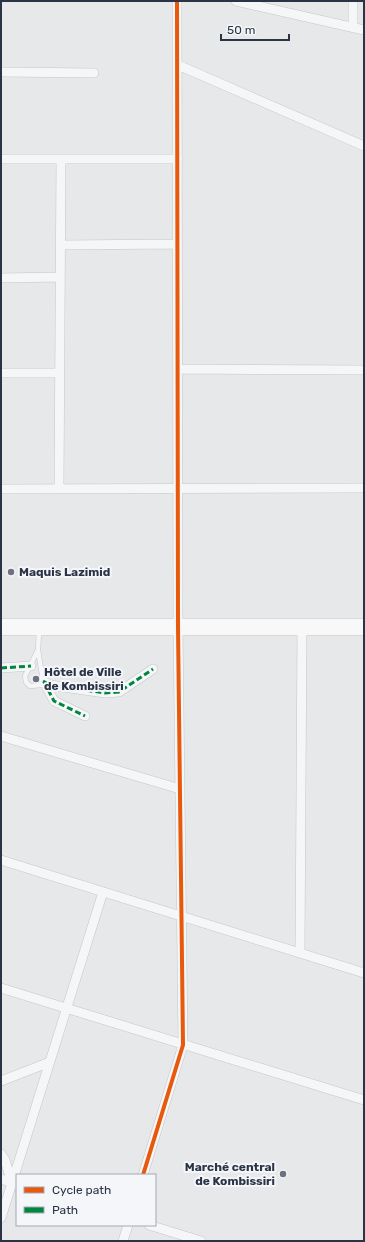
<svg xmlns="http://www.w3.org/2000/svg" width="365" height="1242" font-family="Rubik,sans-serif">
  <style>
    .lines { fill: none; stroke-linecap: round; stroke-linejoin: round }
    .lane-casing { stroke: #c4c6c8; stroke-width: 5.5 }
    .street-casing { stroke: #c4c6c8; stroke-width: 10 }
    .highway-casing { stroke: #b8bbbf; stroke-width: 18 }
    .lane { stroke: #f5f6f7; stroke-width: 4.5 }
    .street { stroke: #f5f6f7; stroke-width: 9 }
    .highway { stroke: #f8f8f8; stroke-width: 17 }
    .quiet { stroke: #00873e; stroke-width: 3; stroke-dasharray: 6 3; stroke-linecap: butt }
    .cycleway-casing { stroke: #f4f6f9; stroke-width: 6 }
    .cycleway { stroke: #e8590c; stroke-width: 4 }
    .poi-dot { fill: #6c737f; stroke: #f4f6f9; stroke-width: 1.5 }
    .labels { text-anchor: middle; stroke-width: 4; stroke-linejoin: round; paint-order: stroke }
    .poi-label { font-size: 12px; font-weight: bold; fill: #2b3445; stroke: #f4f6f9; text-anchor: start }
  </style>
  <rect width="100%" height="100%" fill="#e6e8ea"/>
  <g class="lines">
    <!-- lane casing -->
    <g class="lane-casing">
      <path id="lane" d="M38,650L43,681L41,685L30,686L26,682L25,676L38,650L39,631"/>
    </g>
    <!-- street casing -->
    <g class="street-casing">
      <path id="street" d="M236,1L364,30
        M353,27V1
        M178,65L364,146
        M1,72L94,73
        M1,159H178
        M60,245L178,244
        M1,278L60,277
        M178,369L364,370
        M1,373H59
        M59,488L61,159
        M1,489L364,488
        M1,668L31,666
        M43,681L50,685L105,693L119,692L153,669
        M44,682L54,701L85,716
        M1,736L180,789
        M1,860L364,973
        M300,953L302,627
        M1,988L364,1100
        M1,1081L50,1062
        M1,1154L5,1160L12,1183
        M143,1175L183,1045L178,627L177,1
        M1,1179L17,1184
        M1,1218L103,892
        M149,1225L201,1241
        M123,1241L128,1225"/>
    </g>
    <!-- highway casing -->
    <g class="highway-casing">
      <path id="highway" d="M1,627H364"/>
    </g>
    <!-- lane -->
    <use href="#lane" class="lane"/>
    <!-- street -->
    <use href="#street" class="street"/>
    <!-- highway -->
    <use href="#highway" class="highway"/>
    <!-- quiet -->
    <path class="quiet" d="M1,668L31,666
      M43,681L50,685L105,693L119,692L153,669
      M44,682L54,701L85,716"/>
    <!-- cycleway casing -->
    <g class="cycleway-casing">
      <path id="cycleway" d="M143,1175L183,1045L178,627L177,1"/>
    </g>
    <!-- cycleway -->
    <use href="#cycleway" class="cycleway"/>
  </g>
  <!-- markers -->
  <g class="poi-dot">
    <circle cx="11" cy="572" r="4"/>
    <circle cx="36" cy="679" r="4"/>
    <circle cx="283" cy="1174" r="4"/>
  </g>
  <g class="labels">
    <!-- poi labels -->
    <g class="poi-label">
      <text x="19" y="576">Maquis Lazimid</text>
      <text x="44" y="676">Hôtel de Ville<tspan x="44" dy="14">de Kombissiri</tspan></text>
      <text x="275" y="1171" text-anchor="end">Marché central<tspan x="275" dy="14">de Kombissiri</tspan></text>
    </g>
  </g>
  <!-- border -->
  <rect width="365" height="1242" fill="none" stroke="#2b3445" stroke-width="4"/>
  <!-- legend -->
  <rect x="16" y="1174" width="140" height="52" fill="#f4f6f9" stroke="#a4a8b1"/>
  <rect x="24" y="1187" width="20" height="6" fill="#e8590c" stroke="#a4a8b1"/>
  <text x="52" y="1194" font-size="12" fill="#2b3445">Cycle path</text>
  <rect x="24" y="1207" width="20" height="6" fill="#00873e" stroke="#a4a8b1"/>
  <text x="52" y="1214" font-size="12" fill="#2b3445">Path</text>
  <!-- scale -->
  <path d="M221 34v6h68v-6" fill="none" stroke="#2b3445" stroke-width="2"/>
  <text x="227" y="34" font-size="12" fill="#2b3445" stroke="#f4f6f9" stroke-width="3" paint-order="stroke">50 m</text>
</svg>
